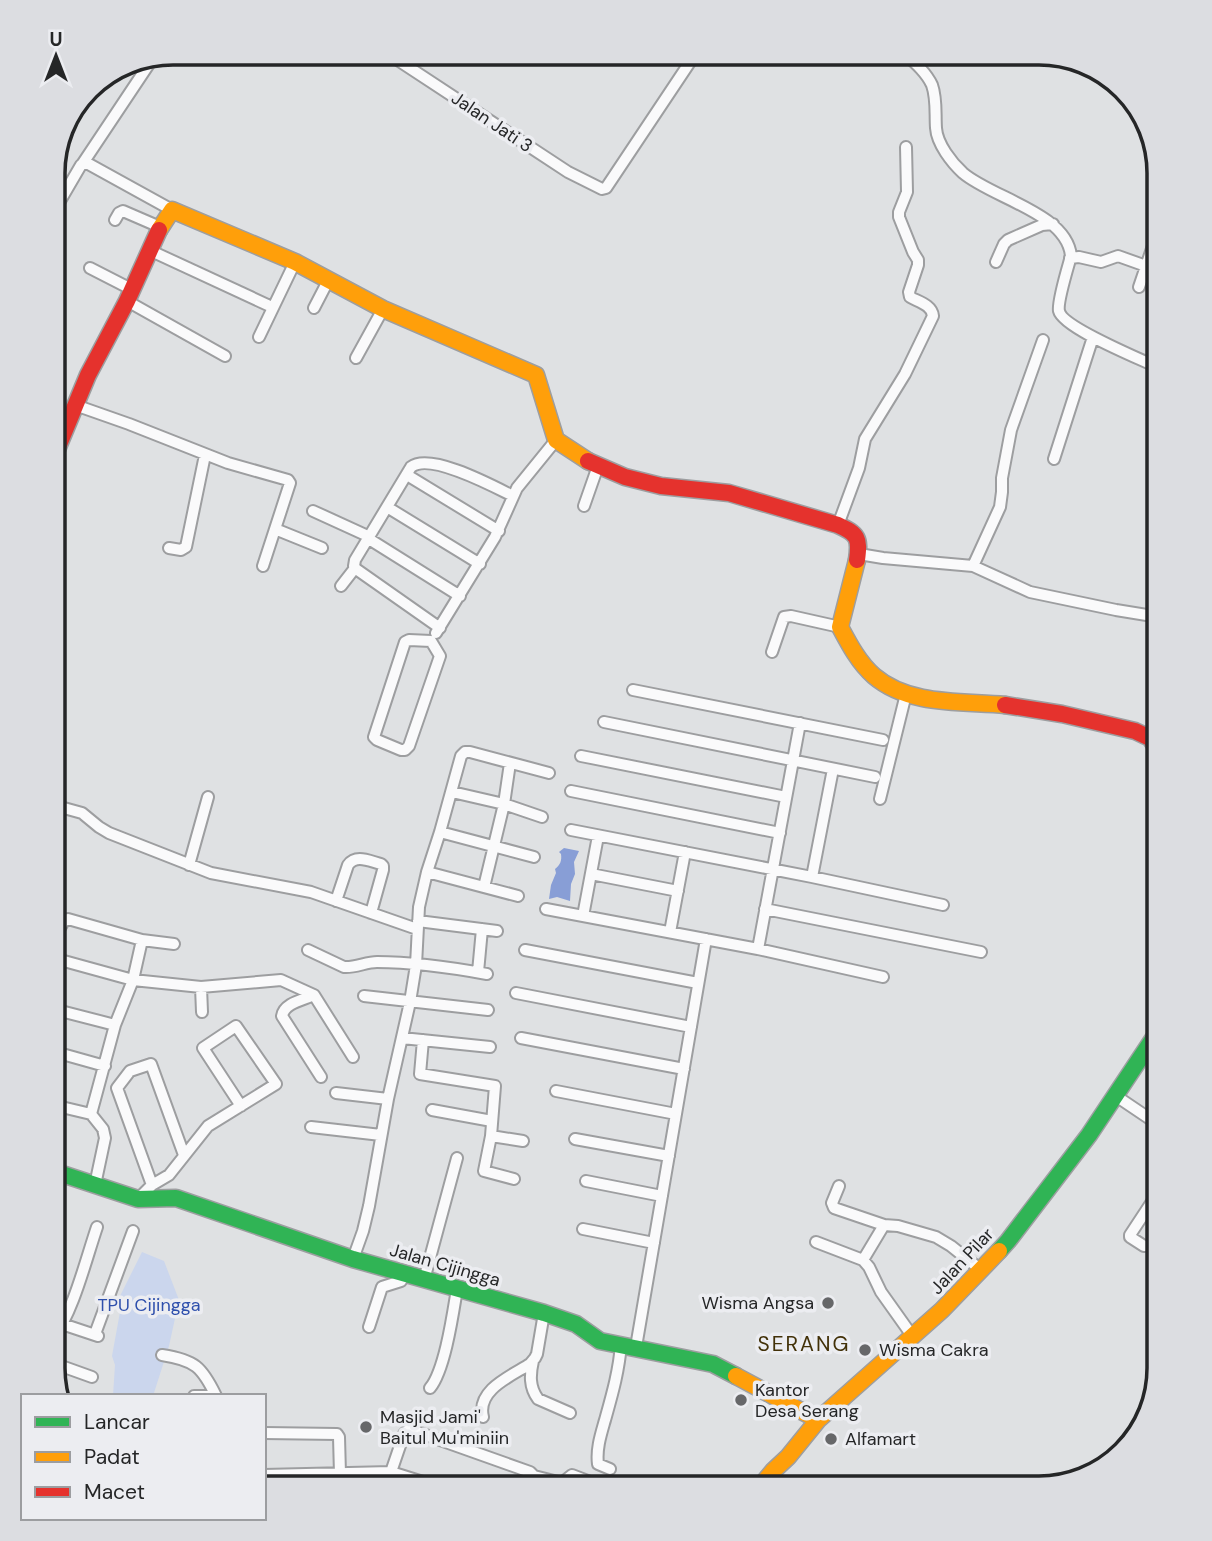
<svg xmlns="http://www.w3.org/2000/svg" width="1212" height="1541" font-family="'DM Sans',sans-serif">
  <style>
    .green { fill: #cbd6ed }
    .water { fill: #889ed6 }
    .lines { fill: none; stroke-linecap: round; stroke-linejoin: round }
    .street-casing { stroke: #9d9ea0; stroke-width: 14 }
    .fast-casing { stroke: #9d9ea0; stroke-width: 19 }
    .slow-casing { stroke: #9d9ea0; stroke-width: 19 }
    .jam-casing { stroke: #9d9ea0; stroke-width: 19 }
    .street { stroke: #fafafb; stroke-width: 10 }
    .fast { stroke: #30b455; stroke-width: 16 }
    .slow { stroke: #ff9f0a; stroke-width: 16 }
    .jam { stroke: #e5322d; stroke-width: 16 }
    .poi-dot { fill: #666769; stroke: #ecedf1; stroke-width: 2.5 }
    .labels { text-anchor: middle; stroke-width: 7; stroke-linejoin: round; paint-order: stroke }
    .street-label { font-size: 18px; fill: #252627; stroke: #ecedf1 }
    .poi-label { font-size: 18px; fill: #252627; stroke: #ecedf1; text-anchor: start }
    .park-label { font-size: 18px; fill: #2e4fac; stroke: #ecedf1 }
    .quarter-label { font-size: 21px; letter-spacing: 2px; fill: #423108; stroke: #ecedf1 }
    .rim { fill: none; stroke: #252627; stroke-width: 3.5 }
  </style>
  <rect width="100%" height="100%" fill="#dfe1e3"/>
  <!-- green -->
  <path class="green" d="M142,1252L164,1261L179,1300L169,1346L153,1396H113L115,1365L112,1356L120,1312V1296Z"/>
  <!-- water -->
  <path class="water" d="M564,848L579,851L574,862L575,874L571,884L570,901L557,897L549,899L551,885L556,873L555,869C560,865 562,861 561,854L559,852Z"/>
  <g class="lines">
    <!-- street casing -->
    <g class="street-casing">
      <path id="street" d="M387,53L568,172L602,189L606,188L696,53
        M904,53C914,62 926,72 932,85C937,99 935,114 936,128C937,144 952,163 963,173C992,198 1067,213 1071,256C1068,267 1057,302 1059,311C1063,328 1141,359 1159,368
        M83,163L151,61
        M53,213L81,165L85,162L172,210
        M115,220L119,213L123,211L160,227
        M149,250L272,307
        M1070,258L1079,257L1101,262L1118,256L1146,266
        M996,262L1004,244L1008,240L1042,225L1053,224
        M90,268L131,289
        M1139,287L1157,234
        M127,301L225,356
        M314,308L329,279
        M259,337L295,262
        M356,358L383,309
        M75,405L129,424L228,463L288,480L290,483L263,566
        M1054,459L1093,337
        M407,475L499,531
        M584,506L598,466
        M387,507L480,564
        M313,511L370,537
        M838,525L859,468L865,439L905,374L933,316C932,305 919,302 910,297L909,292L918,265V260L913,252L899,217V212L907,192L906,147
        M275,529L322,548
        M369,539L460,596
        M169,548L181,550L186,547L205,455
        M859,554L883,558L973,566L1030,592L1116,610L1159,617
        M973,566L1000,507L1002,492V478L1011,430L1043,340
        M341,586L355,568
        M440,628L356,569L354,566L355,560L411,467C430,452 493,486 513,496
        M436,633L495,537L517,488L556,440
        M409,640L431,641L440,656L409,746L405,750H401L377,740L374,737L405,642Z
        M772,652L784,617L791,616L840,627
        M633,690L883,740
        M604,722L875,777
        M581,756L786,797
        M571,791L780,833
        M452,792L504,804L542,817
        M880,799L906,694
        M53,805L82,813L99,827L109,833L211,873L311,892L417,929
        M571,830L812,877L833,769
        M440,832L534,857
        M189,865L208,797
        M427,872L518,896
        M591,874L678,891
        M812,877L943,905
        M484,887L504,804L510,763
        M336,901L348,865C356,854 369,861 381,864L383,866V870L371,913
        M546,909L758,949L800,723
        M765,909L981,952
        M583,916L598,836
        M418,921L497,931
        M670,932L685,852
        M53,940L64,921L68,919L142,940L174,944
        M758,949L883,977
        M308,950L344,967C355,968 366,962 377,962C410,962 454,968 487,974
        M525,950L698,983
        M53,958L133,980L201,987L281,980L314,995L353,1057
        M478,972L482,929
        M201,987L202,1012
        M516,993L691,1027
        M314,995C303,1000 284,1003 282,1016L321,1077
        M364,996L488,1010
        M53,1009L115,1025
        M402,1038L490,1047
        M521,1038L684,1069
        M423,1040L420,1074L495,1086L491,1136L484,1171L514,1179
        M55,1052L105,1066
        M556,1091L676,1114
        M336,1093L388,1099
        M1116,1096L1159,1125
        M53,1105L91,1114
        M432,1110L492,1121
        M311,1127L381,1135
        M491,1136L523,1141
        M575,1139L669,1156
        M586,1181L662,1196
        M95,1185L105,1138L103,1129L91,1114L115,1025L133,980L142,940
        M152,1185L117,1088L130,1071L151,1064L184,1155
        M839,1186L832,1203L834,1208L884,1225L898,1226L936,1237L951,1246L981,1270
        M138,1199L152,1185L169,1175L208,1126L276,1084L236,1026L203,1048L241,1106
        M884,1225L863,1260L869,1267L881,1292L913,1337
        M583,1229L654,1243
        M816,1242L863,1260
        M1144,1246L1130,1237V1235L1159,1191
        M353,1259L363,1231L369,1206L388,1099L410,1002L416,965L419,907L427,872L440,832L461,756L465,752H470L549,773
        M424,1280L457,1158
        M62,1324L98,1336
        M369,1327L382,1287L401,1281L405,1274
        M95,1334L133,1231
        M53,1338C73,1313 86,1259 97,1227
        M636,1347L706,939
        M162,1355C195,1360 202,1367 216,1396
        M533,1361C530,1374 529,1387 538,1399L570,1413
        M53,1363L92,1377
        M430,1388C445,1370 453,1313 457,1289
        M194,1396H211
        M483,1417C476,1390 511,1376 530,1364L535,1358L537,1354L544,1313
        M264,1433L337,1434L339,1437L340,1474
        M610,1469L598,1464C596,1449 601,1434 605,1420C612,1395 619,1371 621,1344
        M391,1472L404,1434L409,1429L530,1472L534,1476L531,1488
        M264,1475L391,1472L442,1488
        M534,1476L562,1483L572,1475L606,1488
        M365,1488L368,1473"/>
    </g>
    <!-- fast casing -->
    <g class="fast-casing">
      <path id="fast" d="M53,1171L138,1199L176,1198L353,1259L544,1313L576,1324L600,1341L713,1364L736,1376
        M999,1251L1008,1241L1089,1135L1159,1030"/>
    </g>
    <!-- slow casing -->
    <g class="slow-casing">
      <path id="slow" d="M159,230L172,210L295,262L383,309L536,375L556,440L588,461
        M857,560L840,627C849,644 859,663 874,676C909,706 962,701 1005,705
        M736,1376L818,1420
        M759,1488L773,1471L788,1457L818,1420L942,1310L999,1251"/>
    </g>
    <!-- jam casing -->
    <g class="jam-casing">
      <path id="jam" d="M53,459L88,375L127,301L159,230
        M588,461L625,477L661,486L729,493L838,525C858,534 860,538 857,560
        M1005,705L1062,714L1135,731L1150,738L1159,751"/>
    </g>
    <!-- street -->
    <use href="#street" class="street"/>
    <!-- fast -->
    <use href="#fast" class="fast"/>
    <!-- slow -->
    <use href="#slow" class="slow"/>
    <!-- jam -->
    <use href="#jam" class="jam"/>
  </g>
  <!-- markers -->
  <g class="poi-dot">
    <circle cx="828" cy="1303" r="7"/>
    <circle cx="865" cy="1350" r="7"/>
    <circle cx="741" cy="1400" r="7"/>
    <circle cx="366" cy="1427" r="7"/>
    <circle cx="831" cy="1439" r="7"/>
  </g>
  <g class="labels">
    <!-- street labels -->
    <g class="street-label">
      <text transform="translate(492 122) rotate(34)" y="6">Jalan Jati 3</text>
      <text transform="translate(962 1261) rotate(-47)" y="6">Jalan Pilar</text>
      <text transform="translate(445 1265) rotate(16)" y="6">Jalan Cijingga</text>
    </g>
    <!-- poi labels -->
    <g class="poi-label">
      <text x="814" y="1309" text-anchor="end">Wisma Angsa</text>
      <text x="879" y="1356">Wisma Cakra</text>
      <text x="755" y="1396">Kantor<tspan x="755" dy="21">Desa Serang</tspan></text>
      <text x="380" y="1423">Masjid Jami'<tspan x="380" dy="21">Baitul Mu'miniin</tspan></text>
      <text x="845" y="1445">Alfamart</text>
    </g>
    <!-- park labels -->
    <g class="park-label">
      <text x="149" y="1311">TPU Cijingga</text>
    </g>
    <!-- quarter labels -->
    <g class="quarter-label">
      <text x="804" y="1351">SERANG</text>
    </g>
  </g>
  <!-- crop -->
  <path d="M0 0H1212V1541H0ZM173 65H1039A108 108 0 0 1 1147 173V1368A108 108 0 0 1 1039 1476H173A108 108 0 0 1 65 1368V173A108 108 0 0 1 173 65Z" fill="#dcdde1" fill-rule="evenodd"/>
  <path class="rim" d="M173 65H1039A108 108 0 0 1 1147 173V1368A108 108 0 0 1 1039 1476H173A108 108 0 0 1 65 1368V173A108 108 0 0 1 173 65Z"/>
  <!-- legend -->
  <rect x="21" y="1394" width="245" height="126" fill="#ecedf1" stroke="#9c9da0" stroke-width="2"/>
  <rect x="35" y="1417" width="35" height="10" fill="#30b455" stroke="#9c9da0" stroke-width="2"/>
  <text x="84" y="1429" font-size="21" fill="#252627">Lancar</text>
  <rect x="35" y="1452" width="35" height="10" fill="#ff9f0a" stroke="#9c9da0" stroke-width="2"/>
  <text x="84" y="1464" font-size="21" fill="#252627">Padat</text>
  <rect x="35" y="1487" width="35" height="10" fill="#e5322d" stroke="#9c9da0" stroke-width="2"/>
  <text x="84" y="1499" font-size="21" fill="#252627">Macet</text>
  <!-- north arrow -->
  <g transform="translate(56 56)" stroke="#ecedf1" stroke-width="5" paint-order="stroke">
  <path d="M0-5L12 26L0 18L-12 26Z" fill="#252627"/>
  <text y="-10" font-size="19" font-weight="bold" text-anchor="middle" fill="#252627">U</text>
  </g>
</svg>
